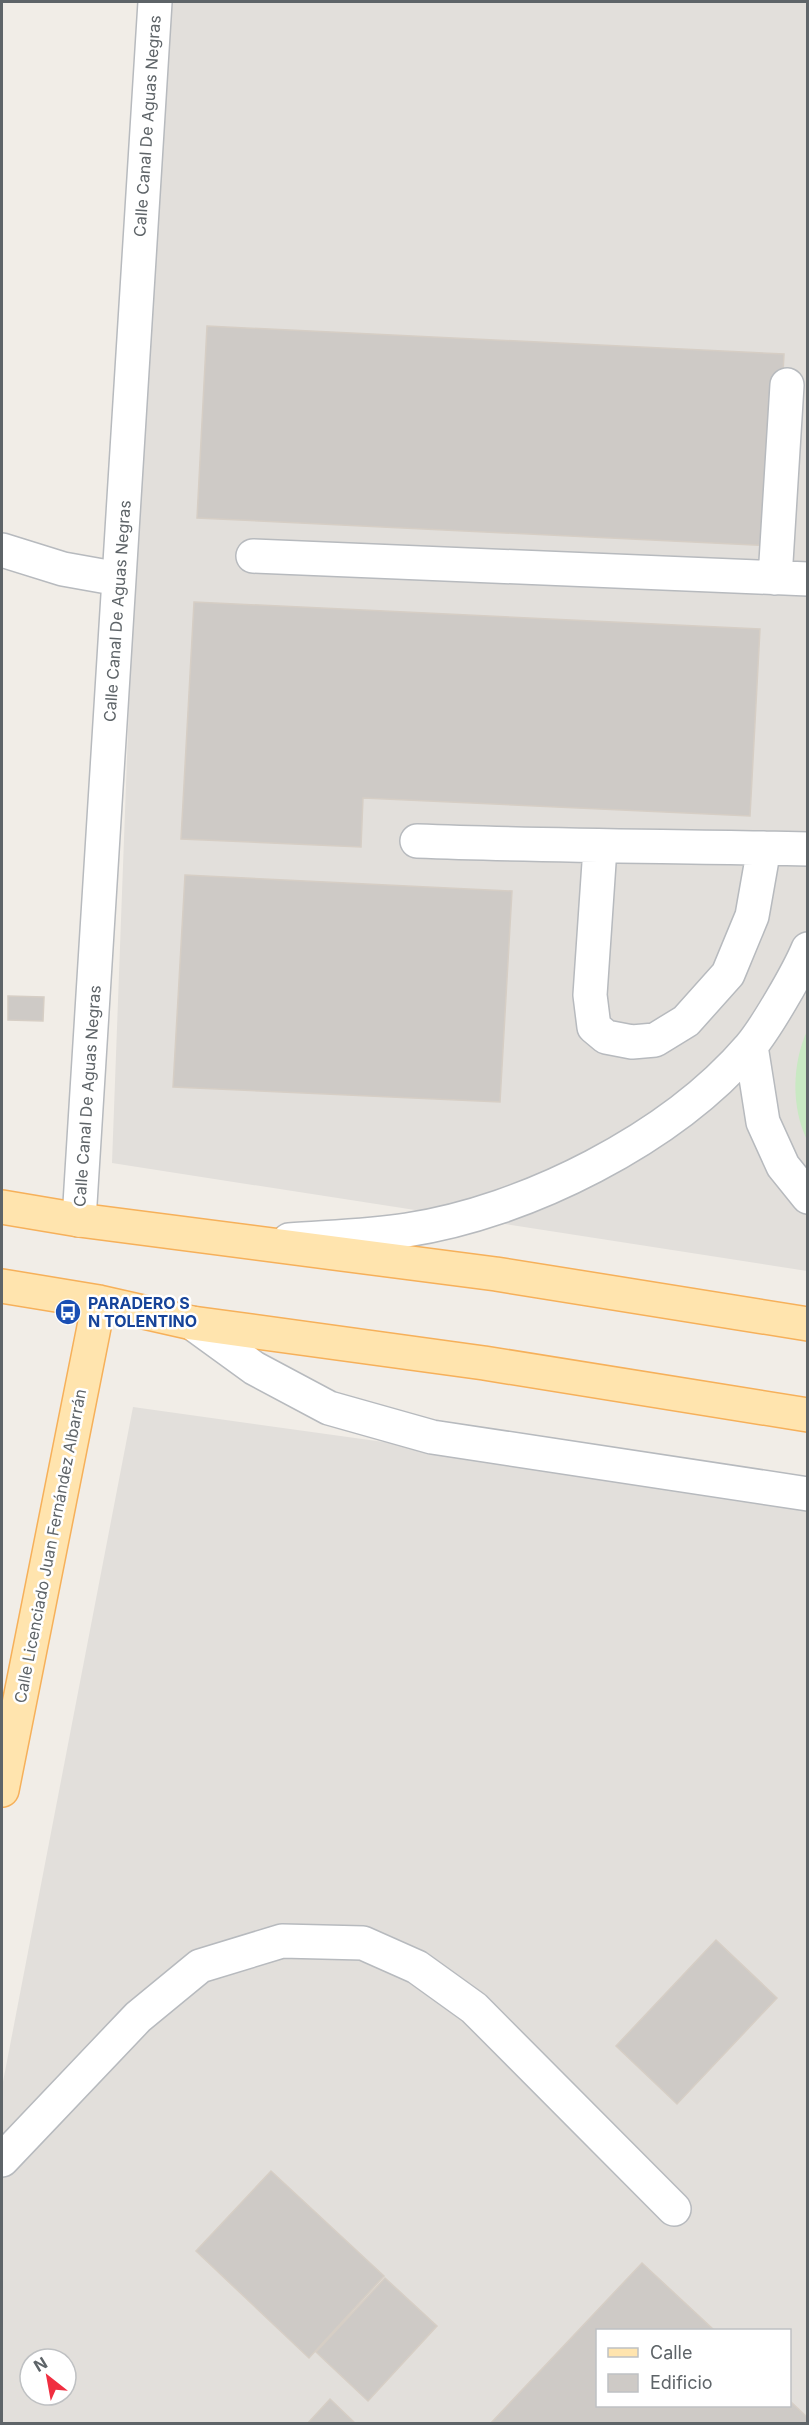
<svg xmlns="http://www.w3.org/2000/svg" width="809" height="2425" font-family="Inter,sans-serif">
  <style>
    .industrial { fill: #e2dfdb; fill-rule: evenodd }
    .green { fill: #c9e9c3 }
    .building { fill: #cecac6; stroke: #d6cec5; stroke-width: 1.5 }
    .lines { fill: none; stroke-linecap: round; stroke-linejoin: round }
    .minor-casing { stroke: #b7babe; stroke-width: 36 }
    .major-casing { stroke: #f6b05a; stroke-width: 36 }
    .minor { stroke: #fff; stroke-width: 33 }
    .major { stroke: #ffe4ae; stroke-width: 33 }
    .labels { text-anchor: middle; stroke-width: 5; stroke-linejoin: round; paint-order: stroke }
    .street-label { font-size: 16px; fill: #5e6468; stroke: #fff }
    .transit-label { font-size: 16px; font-weight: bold; fill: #164399; stroke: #fff; text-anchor: start }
  </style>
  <rect width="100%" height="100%" fill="#f1ede7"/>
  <!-- industrial -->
  <path class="industrial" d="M155,2H807V1271L112,1163Z
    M133,1407L807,1501V2423H2V2087ZM598,2330H790V2406H598ZM30,2359H66V2395H30Z"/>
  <!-- green -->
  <path class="green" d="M807,1031V1140C791,1107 792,1064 807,1031Z"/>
  <!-- building -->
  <path class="building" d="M207,326L784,354L774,546L197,518Z
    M194,602L760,629L750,816L363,798L361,847L181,839Z
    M185,875L512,891L500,1102L173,1087Z
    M8,996L44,997L43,1021L8,1020Z
    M716,1940L777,1998L677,2104L616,2046Z
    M271,2171L384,2276L309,2358L196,2251Z
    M642,2263L714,2330H598V2406H790V2401L808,2418V2424H490Z
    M385,2278L437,2326L368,2401L316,2352Z
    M330,2399L356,2424H307Z"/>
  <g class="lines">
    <!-- minor casing -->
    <g class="minor-casing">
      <path id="minor" d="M2,550L63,569L119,579
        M253,556L808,579
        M775,578L787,385
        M417,841C548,846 677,846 808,849
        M600,848L590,995L594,1027L606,1037L632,1042L655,1040L686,1021L728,974L752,916L764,848
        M751,1046L763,1122L783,1166L808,1197
        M79,1220L155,2
        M289,1240C328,1237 368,1236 407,1230C526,1212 671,1139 750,1047C766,1028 798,973 808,949
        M192,1323L254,1368L329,1408L432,1437L808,1494
        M2,2160L138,2017L200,1966L282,1941L363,1943L417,1967L474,2008L674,2209"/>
    </g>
    <!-- major casing -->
    <g class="major-casing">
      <path id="major" d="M2,1207L79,1220L496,1274L808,1324
        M2,1286L99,1302L192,1323L484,1363L808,1415
        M2,1790L99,1302"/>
    </g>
    <!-- minor -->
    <use href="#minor" class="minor"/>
    <!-- major -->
    <use href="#major" class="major"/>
  </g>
  <!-- icons -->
  <defs>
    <g id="bus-disc" transform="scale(1.35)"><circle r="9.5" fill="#1a4fb4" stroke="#fff"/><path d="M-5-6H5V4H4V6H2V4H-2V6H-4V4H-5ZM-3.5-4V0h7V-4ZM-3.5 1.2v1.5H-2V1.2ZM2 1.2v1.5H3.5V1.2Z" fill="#fff"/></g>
  </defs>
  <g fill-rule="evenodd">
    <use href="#bus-disc" x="68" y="1312"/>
  </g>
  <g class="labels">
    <!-- street labels -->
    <g class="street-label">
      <text transform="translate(147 126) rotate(-86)" y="6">Calle Canal De Aguas Negras</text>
      <text transform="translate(117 611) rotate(-86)" y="6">Calle Canal De Aguas Negras</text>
      <text transform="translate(87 1096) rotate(-86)" y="6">Calle Canal De Aguas Negras</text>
      <text transform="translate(50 1546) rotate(-79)" y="6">Calle Licenciado Juan Fernández Albarrán</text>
    </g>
    <!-- transit labels -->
    <g class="transit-label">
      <text x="88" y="1309">PARADERO S<tspan x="88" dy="18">N TOLENTINO</tspan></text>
    </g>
  </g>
  <!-- border -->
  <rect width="809" height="2425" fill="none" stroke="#5e6468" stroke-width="6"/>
  <!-- legend -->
  <rect x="596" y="2329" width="195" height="78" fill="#ffffff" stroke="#bfc1c3" stroke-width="1.5"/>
  <rect x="608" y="2348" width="30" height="9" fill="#ffe4ae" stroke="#bfc1c3" stroke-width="1.5"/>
  <text x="650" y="2359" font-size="18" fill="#5e6468">Calle</text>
  <rect x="608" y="2374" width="30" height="18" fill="#cecac6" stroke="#bfc1c3" stroke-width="1.5"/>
  <text x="650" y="2389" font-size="18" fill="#5e6468">Edificio</text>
  <!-- north arrow -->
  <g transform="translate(48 2377) rotate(329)"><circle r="28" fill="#ffffff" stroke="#bfc1c3" stroke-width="1.5"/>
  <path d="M0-4.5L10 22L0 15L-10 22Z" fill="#f02e40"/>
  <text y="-9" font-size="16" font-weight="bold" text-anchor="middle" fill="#5e6468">N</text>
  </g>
</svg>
